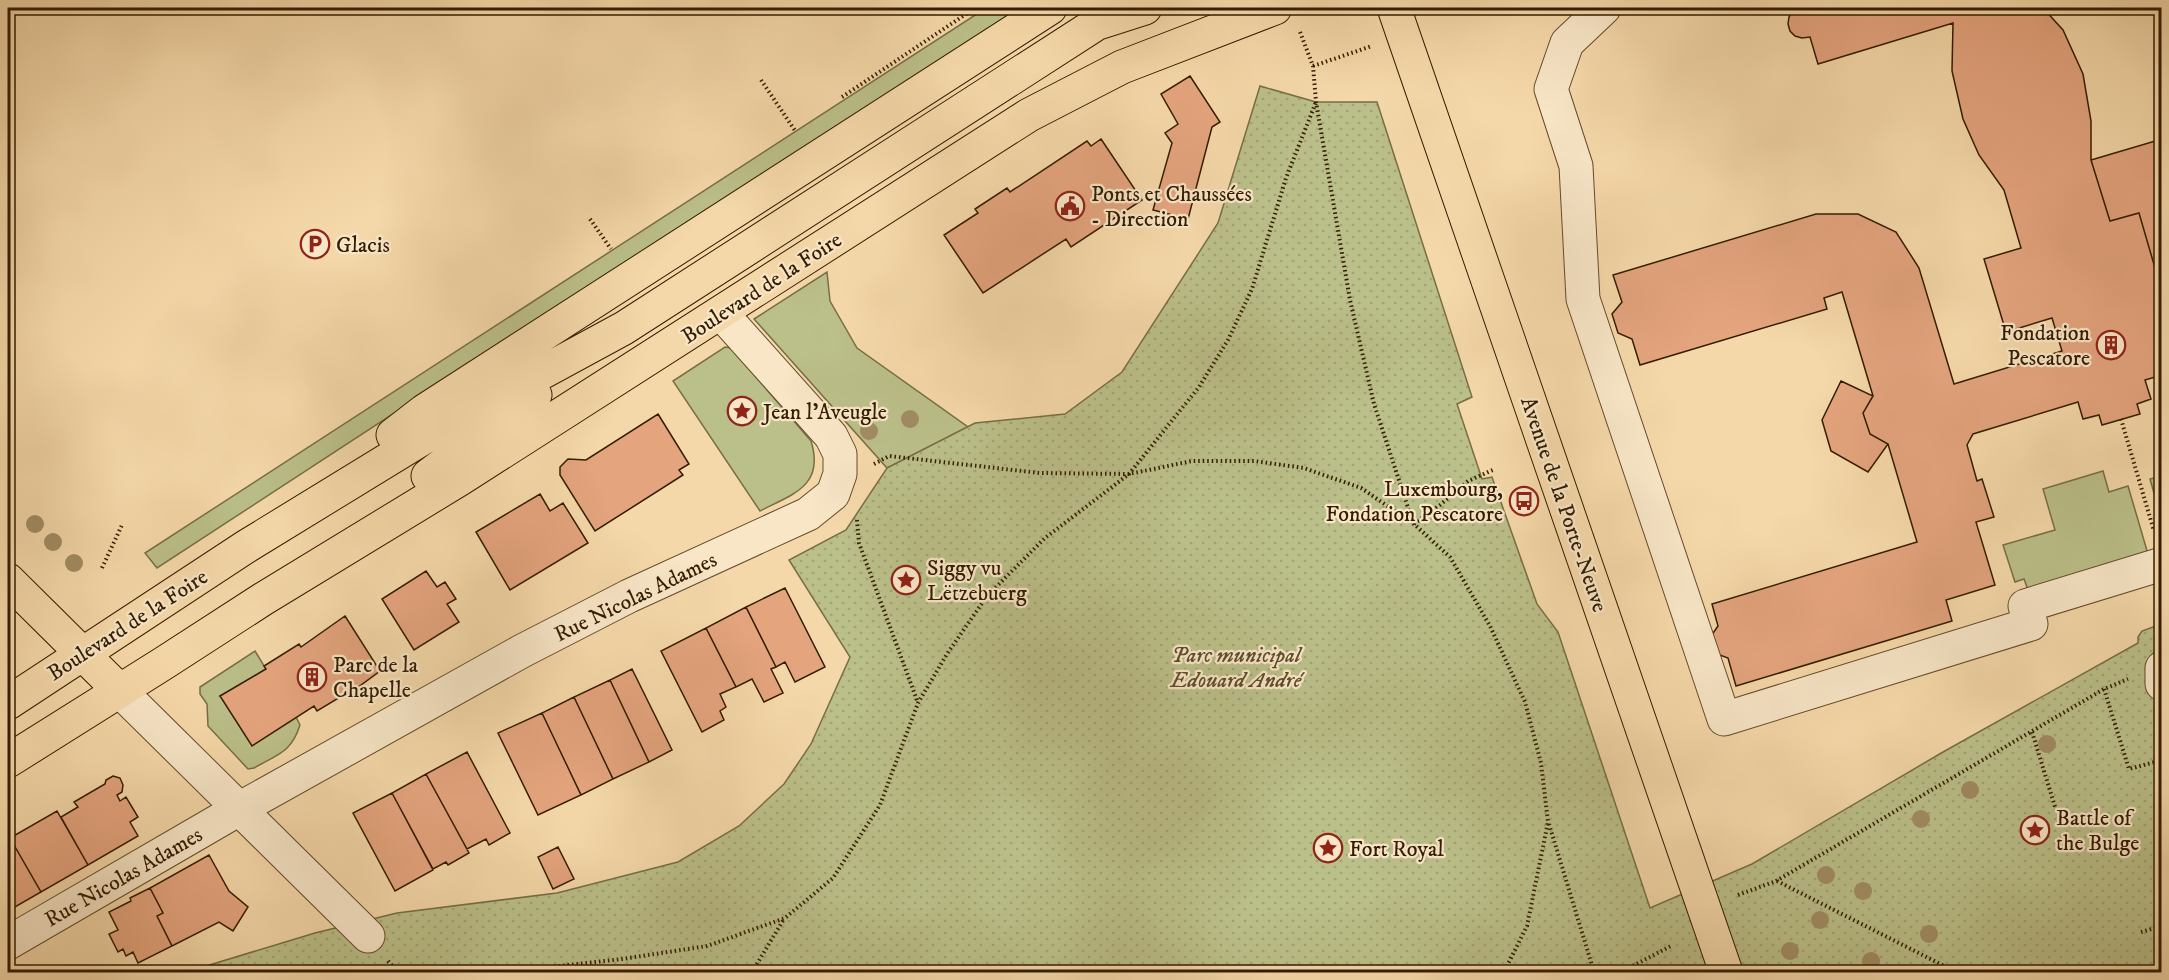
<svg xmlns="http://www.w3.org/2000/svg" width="2169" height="980" font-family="'IM FELL DW Pica',serif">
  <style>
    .green { fill: #bbbf89; stroke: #776e45; stroke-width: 1.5 }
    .park { fill: url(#park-dots); stroke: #776e45; stroke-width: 1.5 }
    .building { fill: #e4a47e; stroke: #331c01; stroke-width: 1.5 }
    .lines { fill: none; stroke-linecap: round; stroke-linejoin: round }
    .minor-casing { stroke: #644b2b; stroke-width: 35 }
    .major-casing { stroke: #331c01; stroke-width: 35 }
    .path { stroke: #331c01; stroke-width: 4; stroke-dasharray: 1.5 3; stroke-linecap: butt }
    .minor { stroke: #f8e6c7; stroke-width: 33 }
    .major { stroke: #f5d8a9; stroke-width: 33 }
    .tree { fill: #a18c63 }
    .labels { text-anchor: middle; stroke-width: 4.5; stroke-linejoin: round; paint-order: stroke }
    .poi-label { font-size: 22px; fill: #331c01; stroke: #f8e6c7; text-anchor: start }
    .street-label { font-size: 22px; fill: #331c01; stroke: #f8e6c7 }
    .park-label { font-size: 22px; font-style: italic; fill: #5c4d2a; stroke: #f8e6c7 }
  </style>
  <defs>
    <pattern id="park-dots" width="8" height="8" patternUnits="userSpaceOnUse" patternTransform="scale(1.5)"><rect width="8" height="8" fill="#bbbf89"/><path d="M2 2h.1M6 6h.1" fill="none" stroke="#a1a474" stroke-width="1.8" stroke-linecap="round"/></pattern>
  </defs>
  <rect width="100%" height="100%" fill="#f5d8a9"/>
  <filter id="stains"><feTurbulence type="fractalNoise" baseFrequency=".00333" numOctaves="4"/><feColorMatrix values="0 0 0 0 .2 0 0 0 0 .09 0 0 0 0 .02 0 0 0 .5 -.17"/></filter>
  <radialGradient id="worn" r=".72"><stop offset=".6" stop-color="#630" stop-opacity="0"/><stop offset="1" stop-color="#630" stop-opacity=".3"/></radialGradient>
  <!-- green -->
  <path class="green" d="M986,8H1021L621,265L157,568L145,553Z
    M827,272L830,301L857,348L968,427L887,468L754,319Z
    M725,347L731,348L811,441C825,486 793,494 760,511L673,381Z
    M2103,471L2109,492L2128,486L2148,554L2028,590L2024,579L2015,582L2003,545L2055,530L2043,489Z
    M2161,476H2162L2161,518L2150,479Z
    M255,651L266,669L220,696L296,717L300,725C291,753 278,754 254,768L248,769L208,726L207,704L200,694V687Z"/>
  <!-- park -->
  <path class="park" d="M1260,86L1316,102H1377L1472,397L1457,404L1482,479L1492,477L1537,604L1558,632L1650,908L1752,864L1943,752L2138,643V637L2142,631L2161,624V972H193L206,966L315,933L397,913L557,893L678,862L739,826L784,784L811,744L850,657L789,560L846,530L887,468L975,423L1065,414L1122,372L1218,223Z"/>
  <!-- building -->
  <path class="building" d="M1801,8H2043L2063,30L2083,74L2091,121V160L2110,221L2139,213L2155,268L2162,266V375L2145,380L2151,399L2137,404L2140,414L2102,425L2099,415L2083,419L2078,402L1973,434L1967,445L1977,481L1982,479L1994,517L1976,522L1995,585L1946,600L1952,621L1736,686L1728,658L1717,654L1711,636L1718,626L1712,604L1917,542L1888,444L1870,434L1863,413L1873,396L1842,292L1824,298L1827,309L1640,365L1632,339L1618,333L1612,314L1622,302L1613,275L1816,214H1858L1896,232L1919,268L1954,384L2062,351L2052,318L2006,332L1984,259L2021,248L2004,190L1979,155L1963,119L1952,71L1953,23L1818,64L1810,37L1802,38L1795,36L1790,31L1788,24L1789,17L1793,11Z
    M1190,76L1220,122L1212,127L1188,219L1153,210L1172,143L1165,133L1178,124L1161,94Z
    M1101,139L1142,200L1071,247L1066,239L983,293L944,235L978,213L975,209L1007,188L1010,192L1087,141L1091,146Z
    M2162,139V266L2155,268L2139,213L2110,221L2091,160Z
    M1841,381L1873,396L1863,413L1870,434L1888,444L1868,472L1831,451L1822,420Z
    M658,414L689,464L679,470L683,475L595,531L560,475V467L568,459L586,460Z
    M540,494L550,511L563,503L588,543L510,590L476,532Z
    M426,571L437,587L445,582L456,599L447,604L459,622L414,650L382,599Z
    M785,588L825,667L795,682L785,662L776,667L746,607Z
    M746,607L776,667L771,669L783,693L764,702L752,679L736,687L706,628Z
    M345,616L380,671L346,696L345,694L317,711L314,706L252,746L220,696L266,669L264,666L299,644L301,647Z
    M706,628L736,687L720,694L726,707L720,711L724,720L702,732L661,651Z
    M632,669L672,750L649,762L610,680Z
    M610,680L649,762L613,779L574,697Z
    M574,697L613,779L581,795L542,713Z
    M542,713L581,795L538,815L498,733Z
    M467,752L510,833L489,845L486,839L467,849L426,774Z
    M426,774L469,853L448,865L446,862L433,869L392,793Z
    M113,776L120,778L123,785L122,792L117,795L120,801L126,797L138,817L130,822L138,836L88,865L61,817L78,807L74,802L105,784L106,780Z
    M392,793L433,870L395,891L353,813Z
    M57,811L88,865L41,892L10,838Z
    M14,845L41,892L8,911V848Z
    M558,847L574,879L553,889L538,857Z
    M209,855L229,891L248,907L233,931L219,922L172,946L157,916L163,913L150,888Z
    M150,888L163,913L157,916L172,946L138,963L133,952L126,956L123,949L118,952L109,934L118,930L109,912L131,901L130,898Z"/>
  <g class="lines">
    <!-- minor casing -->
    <g class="minor-casing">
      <path id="minor" d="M1604,8L1567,43L1551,89L1576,166L1583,299L1724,719L2031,624L2025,606L2162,564
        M2162,668V684
        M120,691L368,936
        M8,943L239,809L522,651L629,596L808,514L833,494L840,474V454L831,436L721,313"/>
    </g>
    <!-- major casing -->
    <g class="major-casing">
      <path id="major" d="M1394,8L1726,972
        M1098,23L1145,8
        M393,435L424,411L1050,8
        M428,476L535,395
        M8,580L120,691
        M8,703L247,546L438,429L624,328L1096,24L1117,8
        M8,761L164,663L263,599L460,479L1029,115L1122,67L1275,8"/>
    </g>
    <!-- path -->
    <path class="path" d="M1300,32L1313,66L1316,102L1350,300L1374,404L1413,523
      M1313,66L1372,46
      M761,80L796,132
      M842,97L975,8
      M590,219L611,249
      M742,411L754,403
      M2121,419L2154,531
      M874,464L889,456L1040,473L1129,474L1192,461H1254L1304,468L1361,488L1414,524L1450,557L1490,626L1525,702L1541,763L1548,822L1527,926L1504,972
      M857,520L859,543L918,703
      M1414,524L1440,505L1468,481L1495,469
      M102,568L122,525
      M2104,689L2129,769L2155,762L2162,784
      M2032,732L2056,810
      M1549,824L1594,972
      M1777,881L1956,972
      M1738,895L1776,881L2104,689L2128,679
      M2141,932L2162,926
      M388,961L398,972
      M505,972L622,959L707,946L785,918L833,878L880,805L918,703L947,654L987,596L1045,538L1129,474L1199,387L1228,340L1252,289L1286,178L1316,102
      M752,972L784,919
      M1621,972L1671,946
      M2157,972L2162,971"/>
    <!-- minor -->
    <use href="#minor" class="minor"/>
    <!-- major -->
    <use href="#major" class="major"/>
  </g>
  <!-- trees -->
  <g class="tree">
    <circle cx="910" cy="419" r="9"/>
    <circle cx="869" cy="431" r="9"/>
    <circle cx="35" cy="524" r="9"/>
    <circle cx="53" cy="542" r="9"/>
    <circle cx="74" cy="563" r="9"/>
    <circle cx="2047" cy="744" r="9"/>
    <circle cx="1970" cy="790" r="9"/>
    <circle cx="1921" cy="819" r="9"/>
    <circle cx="1826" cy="875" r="9"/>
    <circle cx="1863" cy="891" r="9"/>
    <circle cx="1820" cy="920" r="9"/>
    <circle cx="1929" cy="934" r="9"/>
    <circle cx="1790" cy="951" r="9"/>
    <circle cx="1871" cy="961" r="9"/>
  </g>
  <!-- icons -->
  <defs>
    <g id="civic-ring" transform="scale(1.5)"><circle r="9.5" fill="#f8e6c7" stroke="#8f2418" stroke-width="1.5"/><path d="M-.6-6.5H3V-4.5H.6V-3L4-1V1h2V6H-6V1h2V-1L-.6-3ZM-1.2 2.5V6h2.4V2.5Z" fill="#8f2418"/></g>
    <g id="parking-ring" transform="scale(1.5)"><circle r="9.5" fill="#f8e6c7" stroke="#8f2418" stroke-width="1.5"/><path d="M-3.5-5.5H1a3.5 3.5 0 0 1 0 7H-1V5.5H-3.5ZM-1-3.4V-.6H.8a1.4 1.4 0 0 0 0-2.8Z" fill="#8f2418"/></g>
    <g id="building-ring" transform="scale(1.5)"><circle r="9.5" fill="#f8e6c7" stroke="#8f2418" stroke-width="1.5"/><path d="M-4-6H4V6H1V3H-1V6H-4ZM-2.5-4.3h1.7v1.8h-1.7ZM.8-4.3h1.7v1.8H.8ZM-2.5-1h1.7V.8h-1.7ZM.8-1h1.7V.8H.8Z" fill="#8f2418"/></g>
    <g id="sight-ring" transform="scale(1.5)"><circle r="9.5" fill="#f8e6c7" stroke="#8f2418" stroke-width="1.5"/><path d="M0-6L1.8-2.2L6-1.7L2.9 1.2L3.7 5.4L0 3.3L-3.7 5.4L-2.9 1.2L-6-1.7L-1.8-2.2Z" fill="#8f2418"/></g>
    <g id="bus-ring" transform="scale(1.5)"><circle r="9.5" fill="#f8e6c7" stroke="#8f2418" stroke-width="1.5"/><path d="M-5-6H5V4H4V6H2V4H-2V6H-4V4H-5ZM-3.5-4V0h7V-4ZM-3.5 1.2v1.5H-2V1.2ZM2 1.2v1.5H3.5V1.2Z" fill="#8f2418"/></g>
  </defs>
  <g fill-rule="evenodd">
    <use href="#civic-ring" x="1070" y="206"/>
    <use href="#parking-ring" x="315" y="244"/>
    <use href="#building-ring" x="2111" y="345"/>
    <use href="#sight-ring" x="742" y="411"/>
    <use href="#bus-ring" x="1524" y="501"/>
    <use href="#sight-ring" x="906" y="580"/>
    <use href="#building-ring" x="312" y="677"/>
    <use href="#sight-ring" x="2035" y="830"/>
    <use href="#sight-ring" x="1328" y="848"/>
  </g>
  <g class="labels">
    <!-- poi labels -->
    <g class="poi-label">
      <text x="1091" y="201">Ponts et Chaussées<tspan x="1091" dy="25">- Direction</tspan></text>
      <text x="336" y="252">Glacis</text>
      <text x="2090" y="340" text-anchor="end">Fondation<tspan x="2090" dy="25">Pescatore</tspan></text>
      <text x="763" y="419">Jean l'Aveugle</text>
      <text x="1503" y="496" text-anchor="end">Luxembourg,<tspan x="1503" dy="25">Fondation Pescatore</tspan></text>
      <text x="927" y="575">Siggy vu<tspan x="927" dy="25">Lëtzebuerg</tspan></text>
      <text x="333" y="672">Parc de la<tspan x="333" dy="25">Chapelle</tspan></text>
      <text x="2056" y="825">Battle of<tspan x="2056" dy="25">the Bulge</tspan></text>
      <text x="1349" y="856">Fort Royal</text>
    </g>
    <!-- street labels -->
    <g class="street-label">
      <text transform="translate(761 287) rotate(-33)" y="8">Boulevard de la Foire</text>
      <text transform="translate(1565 504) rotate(71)" y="8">Avenue de la Porte-Neuve</text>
      <text transform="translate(635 596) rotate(-26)" y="8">Rue Nicolas Adames</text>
      <text transform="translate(127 624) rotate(-33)" y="8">Boulevard de la Foire</text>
      <text transform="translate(123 876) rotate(-30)" y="8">Rue Nicolas Adames</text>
    </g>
    <!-- park labels -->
    <g class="park-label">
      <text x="1236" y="662">Parc municipal<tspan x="1236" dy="25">Edouard André</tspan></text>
    </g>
  </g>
  <!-- margin -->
  <rect width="2169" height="980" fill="none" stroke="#f5d8a9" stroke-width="30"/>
  <rect x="9" y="9" width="2151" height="962" fill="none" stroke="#331c01" stroke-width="3"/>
  <rect x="15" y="15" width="2139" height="950" fill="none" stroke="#331c01" stroke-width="1.5"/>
  <rect width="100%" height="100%" filter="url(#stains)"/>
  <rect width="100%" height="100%" fill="url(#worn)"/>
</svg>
